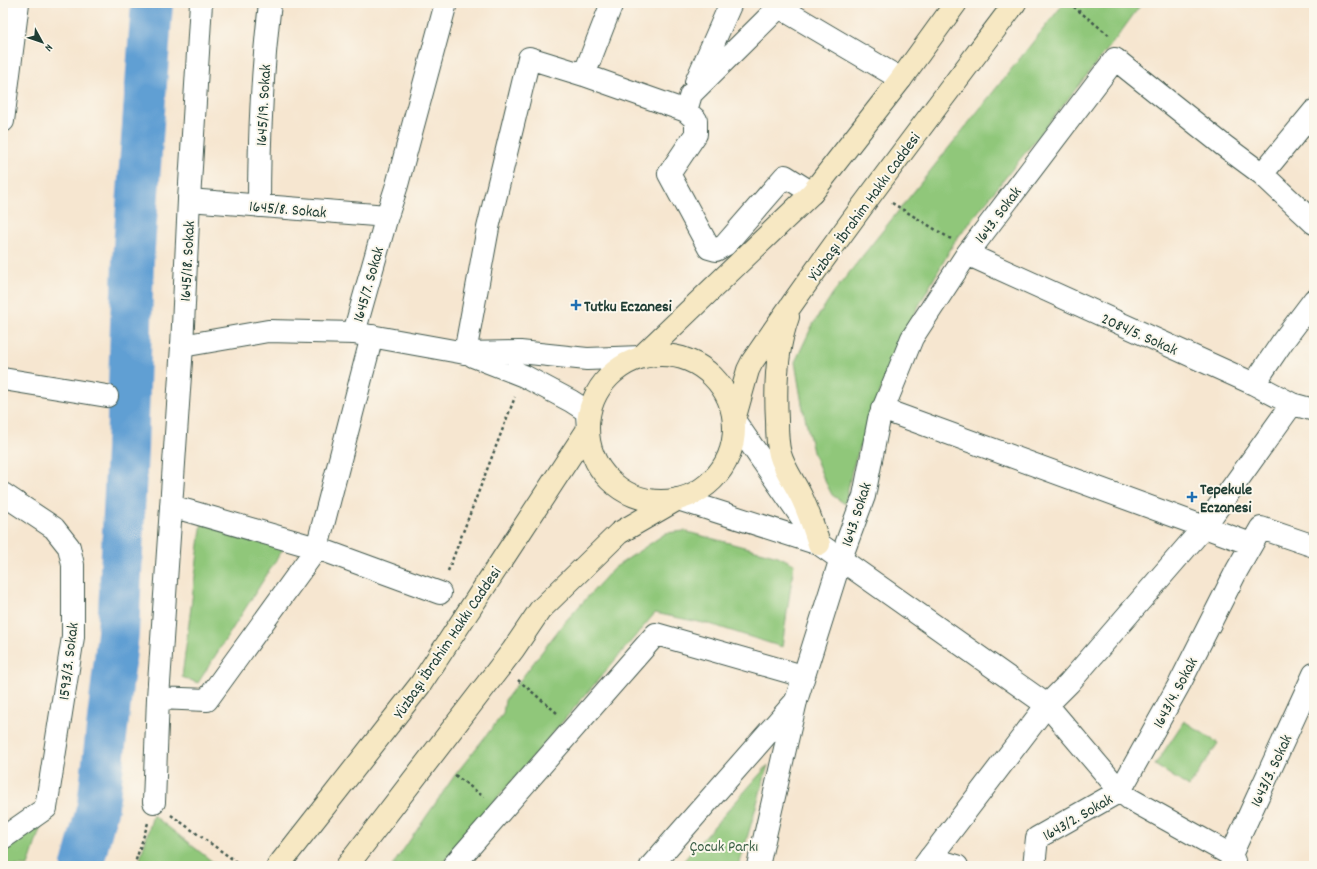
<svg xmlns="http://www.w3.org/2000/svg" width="1317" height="869" font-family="Dekko,sans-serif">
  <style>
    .green { fill: #90c77a; stroke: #588257 }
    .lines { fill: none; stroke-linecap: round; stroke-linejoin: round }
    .river { stroke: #619fd3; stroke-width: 42 }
    .minor-casing { stroke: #3f564b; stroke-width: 24 }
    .tertiary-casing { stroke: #3f564b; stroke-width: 24 }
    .secondary-casing { stroke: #3f564b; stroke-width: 24 }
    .path { stroke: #3f564b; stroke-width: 2.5; stroke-dasharray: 3 3; stroke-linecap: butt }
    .minor { stroke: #fff; stroke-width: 22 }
    .tertiary { stroke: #fff; stroke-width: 22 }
    .secondary { stroke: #f7e8c3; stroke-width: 22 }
    .poi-dot { fill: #1f6fb2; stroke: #fbf7ec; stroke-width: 1.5 }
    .labels { text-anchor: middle; stroke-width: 4; stroke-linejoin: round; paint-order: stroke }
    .street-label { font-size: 16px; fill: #1f3d34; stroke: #fbf7ec }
    .poi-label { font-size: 16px; font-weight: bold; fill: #1f3d34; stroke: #fbf7ec; text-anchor: start }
    .park-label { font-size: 16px; fill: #3b6046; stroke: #fbf7ec }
  </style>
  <rect width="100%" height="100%" fill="#fbf7ec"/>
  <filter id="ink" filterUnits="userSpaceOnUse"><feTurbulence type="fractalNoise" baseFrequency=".025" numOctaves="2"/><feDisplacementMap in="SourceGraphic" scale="8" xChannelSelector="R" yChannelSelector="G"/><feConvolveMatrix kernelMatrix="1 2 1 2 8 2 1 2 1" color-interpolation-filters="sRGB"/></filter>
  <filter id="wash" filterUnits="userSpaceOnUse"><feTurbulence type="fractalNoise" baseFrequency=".012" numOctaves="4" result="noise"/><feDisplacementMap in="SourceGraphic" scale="16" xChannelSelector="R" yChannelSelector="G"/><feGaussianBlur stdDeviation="0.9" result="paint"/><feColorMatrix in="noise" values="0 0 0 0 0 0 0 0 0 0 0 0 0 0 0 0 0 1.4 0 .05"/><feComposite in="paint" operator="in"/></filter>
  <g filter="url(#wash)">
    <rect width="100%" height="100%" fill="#f6e6d0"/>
    <!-- green -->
    <path class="green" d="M1064,3H1142L1115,40L955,241L902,336L870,418L852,470L845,504L832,495L823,477L813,452L802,404L795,362L812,326L833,293Z
      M202,521L285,546L198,683L182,677Z
      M684,531L778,556L794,564L782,647L713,625L655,613L440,866H392L455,775L503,714L505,700L563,624L614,568L666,533Z
      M1184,721L1218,743L1189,787L1155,765Z
      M768,765L739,866H679Z
      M153,815L218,866H138Z
      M42,823L28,866H3V848Z"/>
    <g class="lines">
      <!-- river -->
      <path class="river" d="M82,866L98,806L118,633L127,450L133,261L152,3"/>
    </g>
  </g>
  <g filter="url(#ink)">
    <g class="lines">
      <!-- minor casing -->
      <g class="minor-casing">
        <path id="minor" d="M584,75L612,3
          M696,82L731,3
          M686,111L691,94L779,7L901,79
          M1314,111L1262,174L1314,223
          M3,121L18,3
          M189,200L387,216
          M259,206C259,138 262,71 270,3
          M967,254L1254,384L1292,404L1314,410
          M354,333L387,216L397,185L446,3
          M465,353L488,228L529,58L584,75L686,111L696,120V134L669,174L709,248L716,250L725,245L785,176L812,193
          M3,379L107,396
          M1254,384L1283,341L1314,300
          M882,409L1251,544
          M3,494L54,528L69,547L73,565V637L46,808L3,838
          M171,506L317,548L440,593
          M841,558L864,496L879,419L912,338L967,254L1115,59L1223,145L1262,174
          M158,698L207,700L317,548L372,336
          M154,802L158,698L182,346
          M1231,855L1130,799L1120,791L1180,683L1237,570L1261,528L1314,546
          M930,858L957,866
          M453,866L656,634L803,676
          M651,866L796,701
          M1034,866L1037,838L1120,791L1047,705L1069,683L1204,527L1292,404
          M1231,866L1234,861L1231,855L1314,674"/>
      </g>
      <!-- tertiary casing -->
      <g class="tertiary-casing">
        <path id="tertiary" d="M201,3L189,200L182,346L268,331L354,333L465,353L520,352L587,359L641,357
          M473,356L524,376L571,401L585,410L587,415L588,429
          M734,420L811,531
          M678,499L819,544L1047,705L924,866
          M758,866L796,701L841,558"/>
      </g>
      <!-- secondary casing -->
      <g class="secondary-casing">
        <path id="secondary" d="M788,317C776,350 775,386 777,420C777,431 777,443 780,454C784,469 795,483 802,498C809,513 814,528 819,544
          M588 428a73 73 0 1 1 146 0a73 73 0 1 1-146 0Z
          M641,357L812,193L901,79L956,3
          M734,420L748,370L752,362C835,239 926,121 1015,3
          M278,866L420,685L588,429
          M347,866L513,650L540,610L619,533L678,499"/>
      </g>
      <!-- path -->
      <path class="path" d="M1069,3L1110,36
        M892,203L951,239
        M448,571L515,397
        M518,680L557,713
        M455,775L484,797
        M171,815L242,866
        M134,866L148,823"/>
      <!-- minor -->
      <use href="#minor" class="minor"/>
      <!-- tertiary -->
      <use href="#tertiary" class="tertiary"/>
      <!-- secondary -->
      <use href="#secondary" class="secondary"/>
    </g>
  </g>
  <!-- markers -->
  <g class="poi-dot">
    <path d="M574 299h4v4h4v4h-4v4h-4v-4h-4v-4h4z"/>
    <path d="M1190 491h4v4h4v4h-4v4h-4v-4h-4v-4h4z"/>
  </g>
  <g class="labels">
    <!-- street labels -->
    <g class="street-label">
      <text transform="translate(262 105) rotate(-87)" y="6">1645/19. Sokak</text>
      <text transform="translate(863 206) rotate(-54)" y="6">Yüzbaşı İbrahim Hakkı Caddesi</text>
      <text transform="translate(288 208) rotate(5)" y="6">1645/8. Sokak</text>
      <text transform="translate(997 214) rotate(-53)" y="6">1643. Sokak</text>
      <text transform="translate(186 261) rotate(-87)" y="6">1645/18. Sokak</text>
      <text transform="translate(367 284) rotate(-74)" y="6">1645/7. Sokak</text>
      <text transform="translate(1140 333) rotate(24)" y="6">2084/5. Sokak</text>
      <text transform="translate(855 514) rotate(-72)" y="6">1643. Sokak</text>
      <text transform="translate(446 642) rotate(-56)" y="6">Yüzbaşı İbrahim Hakkı Caddesi</text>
      <text transform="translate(67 661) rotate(-83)" y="6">1593/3. Sokak</text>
      <text transform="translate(1174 692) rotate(-62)" y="6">1643/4. Sokak</text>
      <text transform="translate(1270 770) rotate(-65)" y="6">1643/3. Sokak</text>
      <text transform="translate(1077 816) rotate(-30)" y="6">1643/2. Sokak</text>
    </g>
    <!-- poi labels -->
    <g class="poi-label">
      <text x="584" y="311">Tutku Eczanesi</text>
      <text x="1200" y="494">Tepekule<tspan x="1200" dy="18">Eczanesi</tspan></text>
    </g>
    <!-- park labels -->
    <g class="park-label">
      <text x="724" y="851">Çocuk Parkı</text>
    </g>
  </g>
  <!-- margin -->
  <rect width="1317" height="869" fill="none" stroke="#fbf7ec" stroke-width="16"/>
  <!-- north arrow -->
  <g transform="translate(42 42) rotate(130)" stroke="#fbf7ec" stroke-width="3" paint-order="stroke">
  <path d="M0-3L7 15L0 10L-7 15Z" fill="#1f3d34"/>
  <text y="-6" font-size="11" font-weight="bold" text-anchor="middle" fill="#1f3d34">N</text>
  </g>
</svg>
